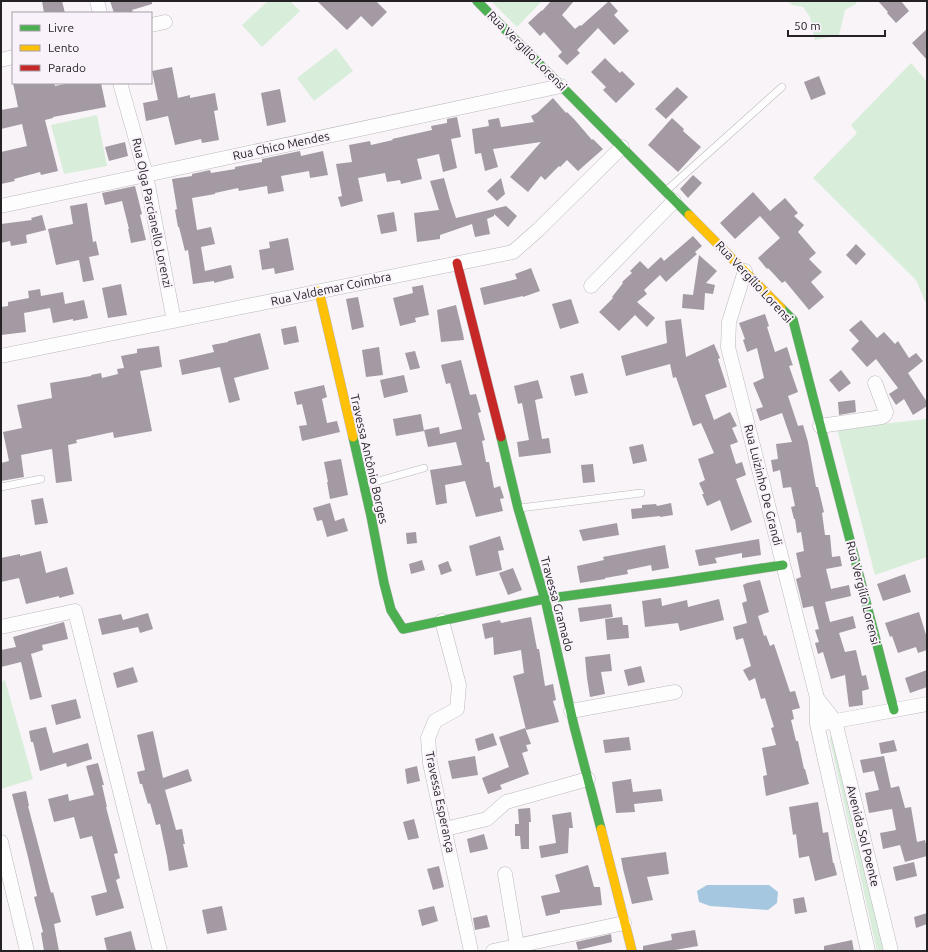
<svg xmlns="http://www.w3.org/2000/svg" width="928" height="952" font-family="Ubuntu,sans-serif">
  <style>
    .green { fill: #d8eeda }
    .water { fill: #a5c8e0 }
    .building { fill: #a39aa4 }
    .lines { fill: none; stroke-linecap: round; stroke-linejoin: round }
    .lane-casing { stroke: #bbb8bc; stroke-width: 8 }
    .street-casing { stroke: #bbb8bc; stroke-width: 15 }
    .fast-casing { stroke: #bbb8bc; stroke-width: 10 }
    .slow-casing { stroke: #bbb8bc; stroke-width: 10 }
    .jam-casing { stroke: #bbb8bc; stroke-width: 10 }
    .lane { stroke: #fefdfe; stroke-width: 7 }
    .street { stroke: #fefdfe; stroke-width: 14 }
    .fast { stroke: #4caf50; stroke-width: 9 }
    .slow { stroke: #ffc107; stroke-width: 9 }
    .jam { stroke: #c62828; stroke-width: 9 }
    .labels { text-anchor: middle; stroke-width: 4; stroke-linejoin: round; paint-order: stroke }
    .street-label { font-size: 12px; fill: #242225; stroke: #f9f2fa }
  </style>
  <rect width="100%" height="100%" fill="#f8f4f8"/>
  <!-- green -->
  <path class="green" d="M268,1H290L300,11L262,47L242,25Z
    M491,1H542L517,27Z
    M787,1H857L856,4L845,10L839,35L815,40L810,17L803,7L792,5Z
    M336,48L353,71L314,101L297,78Z
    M911,63L927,82V306L916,280L813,178L857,133L851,125Z
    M97,115L107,166L64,174L51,125Z
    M927,419V557L875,575L837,429Z
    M5,680L33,779L1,789V682Z
    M831,736L834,738L888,951H877L830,740Z"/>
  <!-- water -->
  <path class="water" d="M707,885H769L778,892L777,903L768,910L710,906L699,902L697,891Z"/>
  <!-- building -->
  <path class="building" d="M42,1H62L65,13H44Z
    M110,1H152V4L132,10L133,13H114Z
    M317,1H376L387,12L372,27L361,16L347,30Z
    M551,1H574L562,15L575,29L580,25L581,26L609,1L618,11L614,15L629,31L614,45L598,28L577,50L580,53L567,65L558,56L562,52L544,32L540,36L528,23L542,10V11Z
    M878,1H901L909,11L896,23L887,13L888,12Z
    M927,29V60L912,43Z
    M605,58L620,73L622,71L635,84L616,103L603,90L606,87L591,72Z
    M172,67L178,98L190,95V98L215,93L218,110L214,111L219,140L202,143L201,139L175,145L168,116L146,121L143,103L158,100L152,71Z
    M819,76L826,94L811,100L804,82Z
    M13,83H54L55,86L70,83H101L106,107L53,117V118L45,120L58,171L41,175L40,172L14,179L15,181L1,184V152L27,146L22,124L1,129V110L18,107Z
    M677,87L688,97L666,119L655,109Z
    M280,89L286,122L267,126L261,93Z
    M553,98L566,113L567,112L574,119L592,140L593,139L603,149L578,171L567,160L560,167L559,166L545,180L541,176L528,192L510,177L541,142L493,149L498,167L485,171L481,153L475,154L472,129L489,126L488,120L499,118L501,127L534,122L531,116L537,113Z
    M457,117L461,137L451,139L457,168L443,172L439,154L417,159L422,179L401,184L400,180L387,182L385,173L358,178L363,201L341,207L338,197L342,196L336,164L352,162L349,145L370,141L371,145L393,140L392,139L432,130L431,126L447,123V119Z
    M672,118L684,129L683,131L701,147L678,172L648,145Z
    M125,142L128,156L109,161L105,147Z
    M300,151L301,156L323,151L328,175L310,178L309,171L281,176L284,191L268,194L267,186L239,191L238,188L215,193V194L192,198L197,230L211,227L215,244L201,247L205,271L231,265L234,278L214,283V281L193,284L188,250L185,251L179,227H178L175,210L177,209L172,179L192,176V174L210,170L211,173L235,169V167L262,162V159Z
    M693,175L702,183L688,198L680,189Z
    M444,178L450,200L456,218L506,206L517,216L508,227L494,214V216L487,219L490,234L475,237L472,224L440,235V239L417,242L414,213L439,210L430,181Z
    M501,178L505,194L497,201L487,191Z
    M135,186L142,214L140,215L146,240L131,243L128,229H129L122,201L105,205L102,193Z
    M753,192L770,211L785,198L798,213L794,216L804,225L798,232L816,253L809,259L822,272L811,282L824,297L809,310L785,281L782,283L768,268L767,269L758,258L780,238L760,216L735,239L720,223Z
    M87,203L93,242L96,241L99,255L89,257L94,280L83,282L79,260L56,265L48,229L73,224L70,206Z
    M394,212L397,231L381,234L377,215Z
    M42,215L46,230L26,235L27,243L11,246L10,241L1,243V224L32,220L31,218Z
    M693,236L702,246L695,252L697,254L666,282L660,275L644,290L647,294L637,302L655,318L647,327L635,315L619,331L599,312L613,298L612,297L623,283L622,282L632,273L630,271L640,261L648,269L661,257L664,261Z
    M288,238L294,270L275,274L274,268L262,270L259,250L270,248L269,242Z
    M856,244L866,254L856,265L846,255Z
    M699,255L717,271L706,283L715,285L713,294L705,293L704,310L682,308L683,294L693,295Z
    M531,268L540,291L523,297V296L484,305L480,288L517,279L515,274Z
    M121,284L127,315L108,318L102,288Z
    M423,285L429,315L415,318L416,322L400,326L393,298L413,293L412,287Z
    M40,289L41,296L63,292L65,304L84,300L88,318L73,321V319L53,323L50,308L24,313L26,332L1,335V307L8,306V302L29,298L28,291Z
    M358,297L364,327L352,330L346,299Z
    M571,299L579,323L560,329L552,304Z
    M456,305L463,334L464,340L441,342L437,310Z
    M765,314L769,326L767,327L775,352L787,347L792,363L793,365L789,366L798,392L788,396L798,426L803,425L808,442L816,487H818L824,512L822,513L825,535H830L832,557L840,556L842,566L826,569L831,589L849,585L851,596L825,602L830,622L853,616L856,628L839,633L845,652L856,650L862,676L866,675L869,689L862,691L863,705L849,707L845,675L831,679L823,652L818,654L815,643L819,642L815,630L819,629L813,606L803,608L800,595L796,579L801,577L796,553L804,551L801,532L797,533L795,519H794L791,507L795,506L791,487L783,488L780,470L773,472L771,460L778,459L776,444L792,442L782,413L760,421L756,409L763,407L753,383L764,378L757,348L747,352L743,340L745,339L739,323Z
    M681,319L686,357L714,344L720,358L718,359L727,387L705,395L714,420L730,412L737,426L732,428L738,442L730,445L736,464L742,462L746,475L736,479L752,522L731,531L720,500L707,506L702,494H704L699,483L705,480L698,459L714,453L701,423L693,426L676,377L673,378L670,364L626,376L621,356L667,343L665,321Z
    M861,320L877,338L884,332L895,344L898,341L909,358L916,353L923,361L908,373L927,402V406L913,415L904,399L896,405L889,394L898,388L876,359L867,367L851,349L859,341L849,330Z
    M296,326L299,342L284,345L281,329Z
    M260,333L269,369L234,378L240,400L229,403L220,367L182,375L179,360L214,352L212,345L228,342V341Z
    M159,346L162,367L140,371L152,431L114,438L113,432L76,440L77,443L68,445L72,481L56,483L52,449L21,455L24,477L1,481V463L9,461L3,432L22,428L17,405L52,398L50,383L91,376V375L101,373L102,378L118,374L117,369L124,368L121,356L137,353V349Z
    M379,347L383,375L366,377L362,350Z
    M415,351L420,368L410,370L405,353Z
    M461,360L470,395L476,394L481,412L478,413L485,440L482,441L486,462H489L494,488L500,486L504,498L500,499L503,511L476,517L465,481L445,485L447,503L436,505L430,470L462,465L456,442L428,447L424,430L439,427L440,434L462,429L450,383L446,384L441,365Z
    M841,370L851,383L839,392L829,380Z
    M583,373L588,393L575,396L570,376Z
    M404,375L408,392L384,398L380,380Z
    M538,380L543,398L535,400L542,439L549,438L551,453L519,457L517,442L529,440L522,403L518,404L514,386Z
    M324,385L327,397L322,399L327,423L337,421L340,432L302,441L299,426L307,425L302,404L297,405L294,392Z
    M855,400L856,412L839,415L838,402Z
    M421,414L424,431L396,436L393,419Z
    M643,444L647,461L633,464L629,447Z
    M341,459L348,495L330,499L327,482H328L324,462Z
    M593,464L595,482L583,483L581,465Z
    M43,498L48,523L35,525L31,500Z
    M330,503L335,521L344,518L348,531L327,537L322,520L317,521L313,508Z
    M671,503L673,515L660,517V516L632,519L631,509L642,508V505L656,504L657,506Z
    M617,523L619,535L583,541L579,530Z
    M416,532L417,543L407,544L406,533Z
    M500,536L504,550L498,551L502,570L476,576L469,546Z
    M759,539L761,555L742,558V553L715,558L717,563L699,566L695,550Z
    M665,545L669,568L652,571L651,565L627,570L628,574L605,578V579L580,583L577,566L604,560L603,557Z
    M41,551L46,573L67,567L74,594L59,598V596L26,604L19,578L1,582V558L20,554V556Z
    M422,560L425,570L411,574L409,564Z
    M448,561L452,571L441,575L438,565Z
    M513,568L522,590L508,595L499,573Z
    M905,574L911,592L883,601L877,584Z
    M760,580L769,612L758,616L764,636L766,635L770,646L774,644L790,692L795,691L800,708L792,710L794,719L791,720L796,741H798L804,769H805L809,784L766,796L763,776L767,775L762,748L776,745L771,728L774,727L765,698L761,699L755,678L749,681L743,670L751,666L743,638L736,640L733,627L747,623L742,603L747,601L743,585L747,583Z
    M661,598L662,606L687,600L688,607L719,599L724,620L680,631L678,623L645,627L642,601Z
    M611,604L613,617L580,622L578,608Z
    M919,612L927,638V650L918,653L916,647L898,653L892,636L890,637L885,623Z
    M148,613L153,629L140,633L138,627L102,635L98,619L121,614L123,620Z
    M531,617L537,649H539L545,686L553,684L556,700L553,701L559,722L526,730L513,676L524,673L521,650L494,655L493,637L485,639L482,624L500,620L501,623Z
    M622,617L623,625H628L629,638L607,640L605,619Z
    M64,622L68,639L42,645L43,650L31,654L42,697L30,700L21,662L1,667V650L16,647L13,637Z
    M610,654L612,671L601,672L605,694L590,697L587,678L585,657Z
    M641,666L645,682L628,686L624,670Z
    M133,667L138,682L117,688L113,673Z
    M927,670V687L910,693L905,678Z
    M76,699L81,718L56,725L51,705Z
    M46,727L53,753L88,743L92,759L67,767L66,763L40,771L33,742H31L29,731Z
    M525,728L531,744L526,745L528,751L522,753L529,774L500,785L502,789L488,794L482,778L509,767L499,737Z
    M153,731L163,778L188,769L192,781L165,790L176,830L182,829L185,844H183L188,867L169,871L167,857L160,824L156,825L150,803L148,804L142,784H140L137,772L145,770L137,735Z
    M493,733L497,745L478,751L475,739Z
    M629,737L631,750L605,753L603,740Z
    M894,740L897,751L881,754L879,743Z
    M475,756L478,775L452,779L448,761Z
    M884,756L891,788L899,786L905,808L911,807L917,842L925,840L927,848V856L905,862L900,845L883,849L880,833L896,830L892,809L869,813L865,793L879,790L874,771L863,773L860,760Z
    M98,763L104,785H102L107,807H106L118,853L114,854L120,878L116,880L124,908L96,916L91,896L107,892L92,836L80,839L74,817L54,822L48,799L68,794L69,801L94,795L86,766Z
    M417,766L420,781L407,784L405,769Z
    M631,779L633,792L661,789L663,801L634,804L635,812L616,813L612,782Z
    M26,791L29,806H28L51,893L53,892L61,922L54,924L59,951H44L41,933L43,932L34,897L37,896L28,857L12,794Z
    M818,802L823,833L828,832L833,863H834L837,875L815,881L809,856L799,858L796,834L793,835L789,807Z
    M530,808L531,822H529V849H521L520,836H515V824H519L518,809Z
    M571,812L573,828H569L568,853L541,858L539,846L556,843L552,815Z
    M414,819L419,838L408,840L403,822Z
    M484,834L488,849L470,853L467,839Z
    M666,852L669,874L647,877L653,900L632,904L623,869L621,858Z
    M914,862L917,876L896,881L893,867Z
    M588,865L594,887H600L602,905L560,910V913L546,916L541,896L560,892L555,875Z
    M439,866L444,887L433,890L427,869Z
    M804,897L807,912L795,914L793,899Z
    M222,906L227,930L207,934L202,910Z
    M434,906L438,921L422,926L418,910Z
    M927,913V924L916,928L914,917Z
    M487,915L490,927L475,930L473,918Z
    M695,930L698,946L669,951H643V946L672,940L671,934Z
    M131,931L136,951H107L104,938Z
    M611,934L612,942L578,950L576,942Z
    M852,940L854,951H824V946Z"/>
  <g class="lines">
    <!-- lane casing -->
    <g class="lane-casing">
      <path id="lane" d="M667,190L782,87
        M364,485L424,468
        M1,487L41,479
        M520,508L641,493"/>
    </g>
    <!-- street casing -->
    <g class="street-casing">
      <path id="street" d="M97,1L100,13
        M151,25L165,22
        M1,60L13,57
        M120,83L146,175L174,321
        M1,206L561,86
        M745,271L729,322L728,347L817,698V724L868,951
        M591,286L674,201
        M1,356L513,252L538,230L622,147
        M820,426L882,417L885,415L886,412L875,383
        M442,621L459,685L457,709L435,721L428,738L430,763L471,951
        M1,627L75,611L160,951
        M817,698L835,721L891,951
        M571,711L675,692
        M825,723L927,704
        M445,829L487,819L506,802L588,779
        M1,842L27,951
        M505,874L517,946
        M493,951L624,923"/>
    </g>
    <!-- fast casing -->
    <g class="fast-casing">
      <path id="fast" d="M477,1L689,215
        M781,308L793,320L894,710
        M353,437L371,516L384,583L391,610L403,629L544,599L671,582L783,565
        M501,437L518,508L546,603L574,726L601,829"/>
    </g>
    <!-- slow casing -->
    <g class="slow-casing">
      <path id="slow" d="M689,215L781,308
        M319,291L353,437
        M601,829L632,951"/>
    </g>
    <!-- jam casing -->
    <g class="jam-casing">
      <path id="jam" d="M457,263L501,437"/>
    </g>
    <!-- lane -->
    <use href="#lane" class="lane"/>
    <!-- street -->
    <use href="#street" class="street"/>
    <!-- fast -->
    <use href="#fast" class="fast"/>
    <!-- slow -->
    <use href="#slow" class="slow"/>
    <!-- jam -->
    <use href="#jam" class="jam"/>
  </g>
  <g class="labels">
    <!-- street labels -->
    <g class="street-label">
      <text transform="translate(527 51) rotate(45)" y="4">Rua Vergílio Lorensi</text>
      <text transform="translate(281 146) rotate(-12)" y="4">Rua Chico Mendes</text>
      <text transform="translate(152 213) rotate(78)" y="4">Rua Olga Parcianello Lorenzi</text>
      <text transform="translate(754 282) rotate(47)" y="4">Rua Vergílio Lorensi</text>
      <text transform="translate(331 289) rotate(-12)" y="4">Rua Valdemar Coimbra</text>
      <text transform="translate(369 459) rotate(77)" y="4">Travessa Antônio Borges</text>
      <text transform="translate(763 485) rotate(76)" y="4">Rua Luizinho De Grandi</text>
      <text transform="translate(863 593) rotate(76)" y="4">Rua Vergílio Lorensi</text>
      <text transform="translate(557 604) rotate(75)" y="4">Travessa Gramado</text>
      <text transform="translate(440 802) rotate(78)" y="4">Travessa Esperança</text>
      <text transform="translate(863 836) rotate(76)" y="4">Avenida Sol Poente</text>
    </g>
  </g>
  <!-- border -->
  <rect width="928" height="952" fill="none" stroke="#242225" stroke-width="4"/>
  <!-- legend -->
  <rect x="12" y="12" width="140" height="72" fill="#f9f2fa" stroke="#a49fa5"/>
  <rect x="20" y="25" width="20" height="6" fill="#4caf50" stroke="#a49fa5"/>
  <text x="48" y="32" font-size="12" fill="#242225">Livre</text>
  <rect x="20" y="45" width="20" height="6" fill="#ffc107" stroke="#a49fa5"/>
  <text x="48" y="52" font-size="12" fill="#242225">Lento</text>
  <rect x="20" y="65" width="20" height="6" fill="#c62828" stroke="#a49fa5"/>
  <text x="48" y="72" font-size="12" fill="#242225">Parado</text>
  <!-- scale -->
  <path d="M788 30v6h97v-6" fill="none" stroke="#242225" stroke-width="2"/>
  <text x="794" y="30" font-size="12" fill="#242225" stroke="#f9f2fa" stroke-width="3" paint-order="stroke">50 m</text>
</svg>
